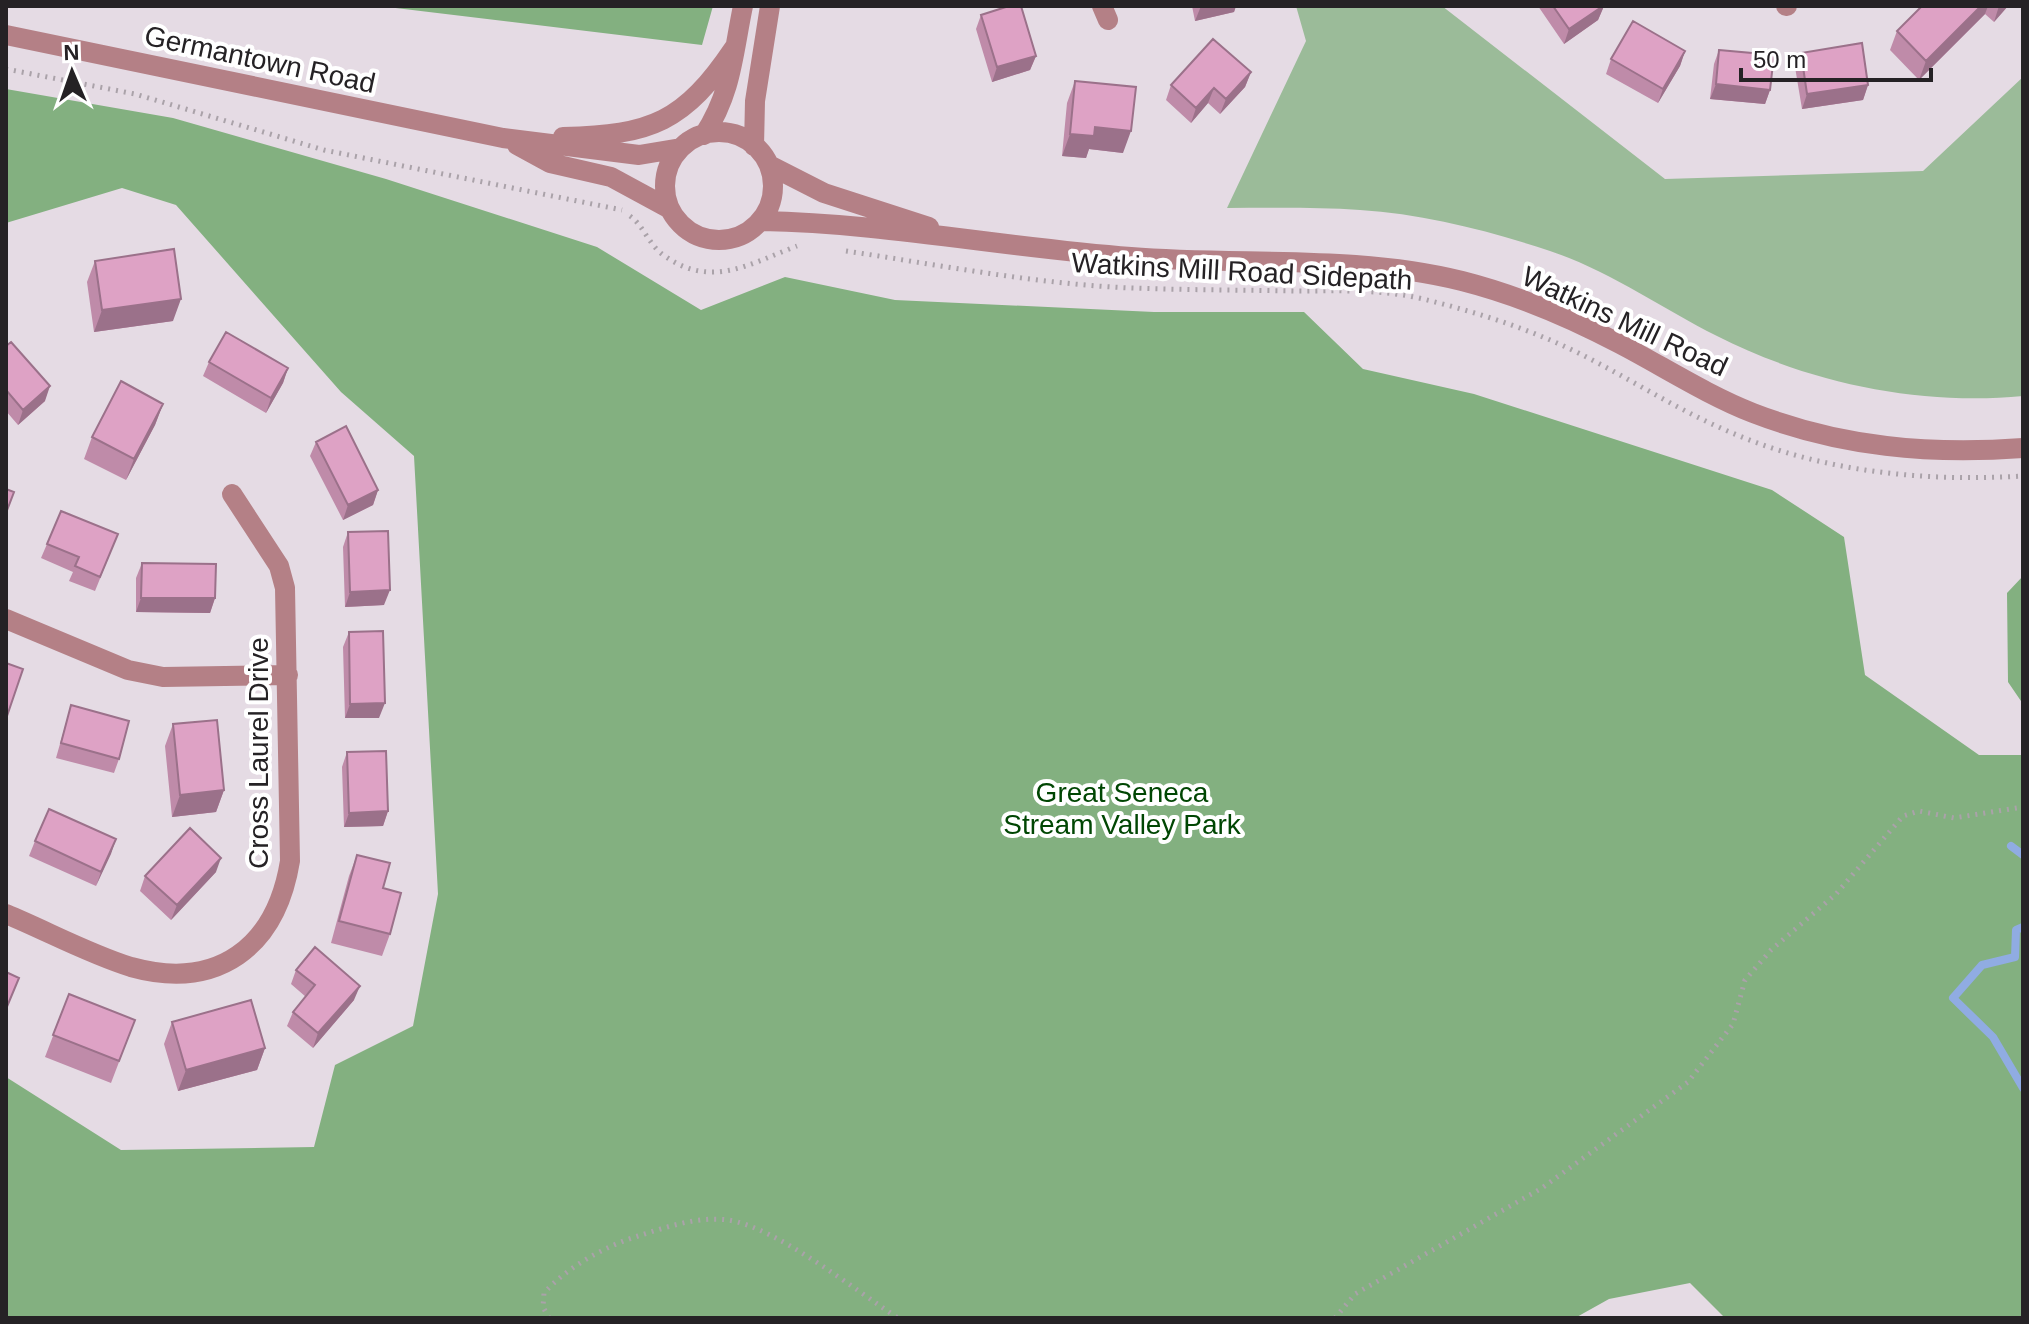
<svg xmlns="http://www.w3.org/2000/svg" width="2029" height="1324" font-family="Arial,sans-serif">
  <style>
    .green { fill: #9bbb99 }
    .forest { fill: #83b080 }
    .lines { fill: none; stroke-linecap: round; stroke-linejoin: round }
    .stream { stroke: #90ace2; stroke-width: 8 }
    .path { stroke: #aaa2a9; stroke-width: 5; stroke-dasharray: 2 6; stroke-linecap: butt }
    .minor { stroke: #b48086; stroke-width: 20 }
    .wall { fill: #bf8ba9 }
    .shaded-wall { fill: #9b718a }
    .building { fill: #dea2c5; stroke: #9b718a; stroke-width: 2 }
    .labels { text-anchor: middle; stroke-width: 8; stroke-linejoin: round; paint-order: stroke }
    .street-label { font-size: 28px; fill: #252225; stroke: #fff }
    .park-label { font-size: 28px; fill: #004603; stroke: #fff }
  </style>
  <rect width="100%" height="100%" fill="#e5dbe4"/>
  <!-- green -->
  <path class="green" d="M1296,6H1442L1665,179L1923,171L2023,77V396C1920,406 1809,383 1717,336C1661,308 1610,271 1550,251C1490,231 1424,214 1360,210C1316,207 1271,208 1227,208L1306,41Z"/>
  <!-- forest -->
  <path class="forest" d="M379,6H713L702,45Z
    M6,89L173,118L386,179L597,247L701,310L785,277L895,300L1154,312H1304L1363,369L1474,394L1772,490L1844,537L1865,675L1979,755H2023V1318H1725L1690,1283L1609,1299L1575,1318H6V1077L121,1150L314,1147L335,1065L413,1026L438,894L414,456L341,392L176,205L122,188L6,223Z
    M2023,576V704L2008,682L2007,593Z"/>
  <g class="lines">
    <!-- stream -->
    <path class="stream" d="M2011,846L2023,855
      M2023,927L2016,930L2015,957L1982,965L1953,998L1993,1037L2023,1088"/>
    <!-- path -->
    <path class="path" d="M6,69L135,94L324,150L622,210
      M630,216C643,225 648,243 662,254C710,290 749,264 797,246
      M846,251C940,265 1036,284 1131,288C1186,290 1241,290 1296,291C1338,291 1382,289 1423,299C1468,310 1514,324 1557,343C1616,369 1670,407 1730,432C1822,472 1924,482 2023,476
      M549,1318L543,1307L544,1293C566,1268 605,1246 638,1236C667,1227 697,1216 728,1220C776,1227 855,1290 898,1318
      M1335,1318L1355,1294L1542,1188L1688,1082L1733,1024L1745,980L1771,950L1836,894L1903,816L1919,811L1954,818L2023,807"/>
    <!-- minor -->
    <path class="minor" d="M1102,6L1108,20
      M1786,6H1787
      M6,35L503,138L639,155L681,148
      M665 186a54 54 0 1 1 108 0a54 54 0 1 1-108 0Z
      M704,135C732,92 733,54 743,6
      M563,137C652,135 684,122 734,48
      M517,145L550,163L611,177L670,209
      M754,146L755,101L770,6
      M769,165L824,193L929,227
      M760,221C884,223 1007,248 1131,257C1241,266 1354,254 1462,281C1517,295 1571,318 1620,344C1664,367 1707,395 1753,413C1841,447 1930,455 2023,448
      M6,619L128,670L163,677L288,675
      M6,914C47,931 89,954 131,967C218,991 276,947 290,861L285,588L279,566L232,494"/>
  </g>
  <!-- wall -->
  <path class="wall" d="M1192,6H1236L1234,12L1195,21Z
    M1538,6H1604L1598,20L1564,44Z
    M1922,6H2008L1994,22L1985,14L1919,80L1890,50L1897,31Z
    M981,15L1036,56L1030,70L992,82L976,29Z
    M1719,50L1770,90L1765,104L1710,99L1714,64Z
    M1685,51L1680,66L1658,103L1606,74L1611,59Z
    M1801,53L1868,85L1863,100L1802,109L1795,67Z
    M1251,72L1245,87L1220,114L1208,103L1191,123L1166,100L1171,85Z
    M1075,81L1123,153L1089,149L1086,158L1062,156L1067,103Z
    M95,261L173,321L94,332L87,282Z
    M6,346L45,401L18,425L6,411Z
    M209,362L288,368L283,383L266,413L203,376Z
    M163,404L155,425L126,480L84,459L92,437Z
    M316,442L378,490L373,505L343,520L310,456Z
    M348,532L384,605L345,607L343,547Z
    M118,534L95,591L69,581L73,572L41,558L47,544Z
    M142,563L215,598L210,613L136,612V578Z
    M349,632L379,718H345L343,647Z
    M71,705L119,759L114,773L56,758Z
    M173,724L224,790L216,812L172,817L165,746Z
    M347,752L388,811L383,826L344,827L342,767Z
    M116,839L96,886L29,856L35,841Z
    M357,855L383,888L390,934L382,956L331,943L349,876Z
    M216,872L171,920L140,891L145,876Z
    M296,970L354,1000L313,1048L287,1026L293,1012L306,997L291,984Z
    M69,994L135,1020L111,1083L45,1057Z
    M172,1022L265,1048L257,1070L178,1091L164,1044Z"/>
  <!-- shaded-wall -->
  <path class="shaded-wall" d="M1201,6H1236L1234,12L1195,21Z
    M1604,6L1598,20L1564,44L1569,29Z
    M1981,6H1988L1985,14L1919,80L1926,61Z
    M1999,6H2008L1994,22Z
    M1685,51L1680,66L1658,103L1663,89Z
    M1036,56L1030,70L992,82L997,67Z
    M1251,72L1245,87L1220,114L1226,99Z
    M1716,84L1770,90L1765,104L1710,99Z
    M1868,85L1863,100L1802,109L1807,94Z
    M1214,88L1208,103L1191,123L1196,108Z
    M1095,127L1131,131L1123,153L1089,149L1086,158L1062,156L1070,134Z
    M181,299L173,321L94,332L102,310Z
    M288,368L283,383L266,413L271,398Z
    M50,386L45,401L18,425L23,410Z
    M163,404L155,425L126,480L134,459Z
    M378,490L373,505L343,520L348,505Z
    M390,590L384,605L345,607L350,592Z
    M141,598H215L210,613L136,612Z
    M385,703L379,718H345L350,704Z
    M224,790L216,812L172,817L180,795Z
    M388,811L383,826L344,827L349,813Z
    M116,839L111,854L96,886L101,872Z
    M221,858L216,872L171,920L177,905Z
    M360,986L354,1000L313,1048L318,1033Z
    M265,1048L257,1070L178,1091L186,1070Z"/>
  <!-- building -->
  <path class="building" d="M1009,6H1021L1036,56L997,67L981,15Z
    M1553,6H1603L1569,29Z
    M1922,6H1981L1926,61L1897,31Z
    M1633,21L1685,51L1663,89L1611,59Z
    M1213,39L1251,72L1226,99L1214,88L1196,108L1171,85Z
    M1862,43L1868,85L1807,94L1801,53Z
    M1719,50L1774,55L1770,90L1716,84Z
    M1075,81L1136,87L1131,131L1095,127L1094,136L1070,134Z
    M174,249L181,299L102,310L95,261Z
    M226,332L288,368L271,398L209,362Z
    M11,342L50,386L23,410L6,390V346Z
    M121,381L163,404L134,459L92,437Z
    M346,426L378,490L348,505L316,442Z
    M6,489L14,492L6,513Z
    M61,511L118,534L100,577L75,566L79,557L47,544Z
    M388,531L390,590L350,592L348,532Z
    M142,563L216,564L215,598H141Z
    M383,631L385,703L350,704L349,632Z
    M6,663L23,669L7,716H6Z
    M71,705L129,721L119,759L61,743Z
    M217,720L224,790L180,795L173,724Z
    M386,751L388,811L349,813L347,752Z
    M49,809L116,839L101,872L35,841Z
    M190,828L221,858L177,905L145,876Z
    M357,855L390,863L383,888L401,893L390,934L339,921Z
    M315,947L360,986L318,1033L293,1012L315,985L296,970Z
    M6,972L19,978L6,1009Z
    M69,994L135,1020L119,1061L53,1035Z
    M251,1000L265,1048L186,1070L172,1022Z"/>
  <g class="labels">
    <!-- street labels -->
    <g class="street-label">
      <text transform="translate(260 59) rotate(12)" y="10">Germantown Road</text>
      <text transform="translate(1242 271) rotate(3)" y="10">Watkins Mill Road Sidepath</text>
      <text transform="translate(1625 321) rotate(25)" y="10">Watkins Mill Road</text>
      <text transform="translate(258 753) rotate(-90)" y="10">Cross Laurel Drive</text>
    </g>
    <!-- park labels -->
    <g class="park-label">
      <text x="1122" y="802">Great Seneca<tspan x="1122" dy="32">Stream Valley Park</tspan></text>
    </g>
  </g>
  <!-- border -->
  <rect width="2029" height="1324" fill="none" stroke="#252225" stroke-width="16"/>
  <!-- north arrow -->
  <g transform="translate(72 72) rotate(358)" stroke="#ffffff" stroke-width="6" paint-order="stroke">
  <path d="M0-6L14 30L0 20L-14 30Z" fill="#252225"/>
  <text y="-12" font-size="22" font-weight="bold" text-anchor="middle" fill="#252225">N</text>
  </g>
  <!-- scale -->
  <path d="M1741 68v12h190v-12" fill="none" stroke="#252225" stroke-width="4"/>
  <text x="1753" y="68" font-size="24" fill="#252225" stroke="#ffffff" stroke-width="6" paint-order="stroke">50 m</text>
</svg>
